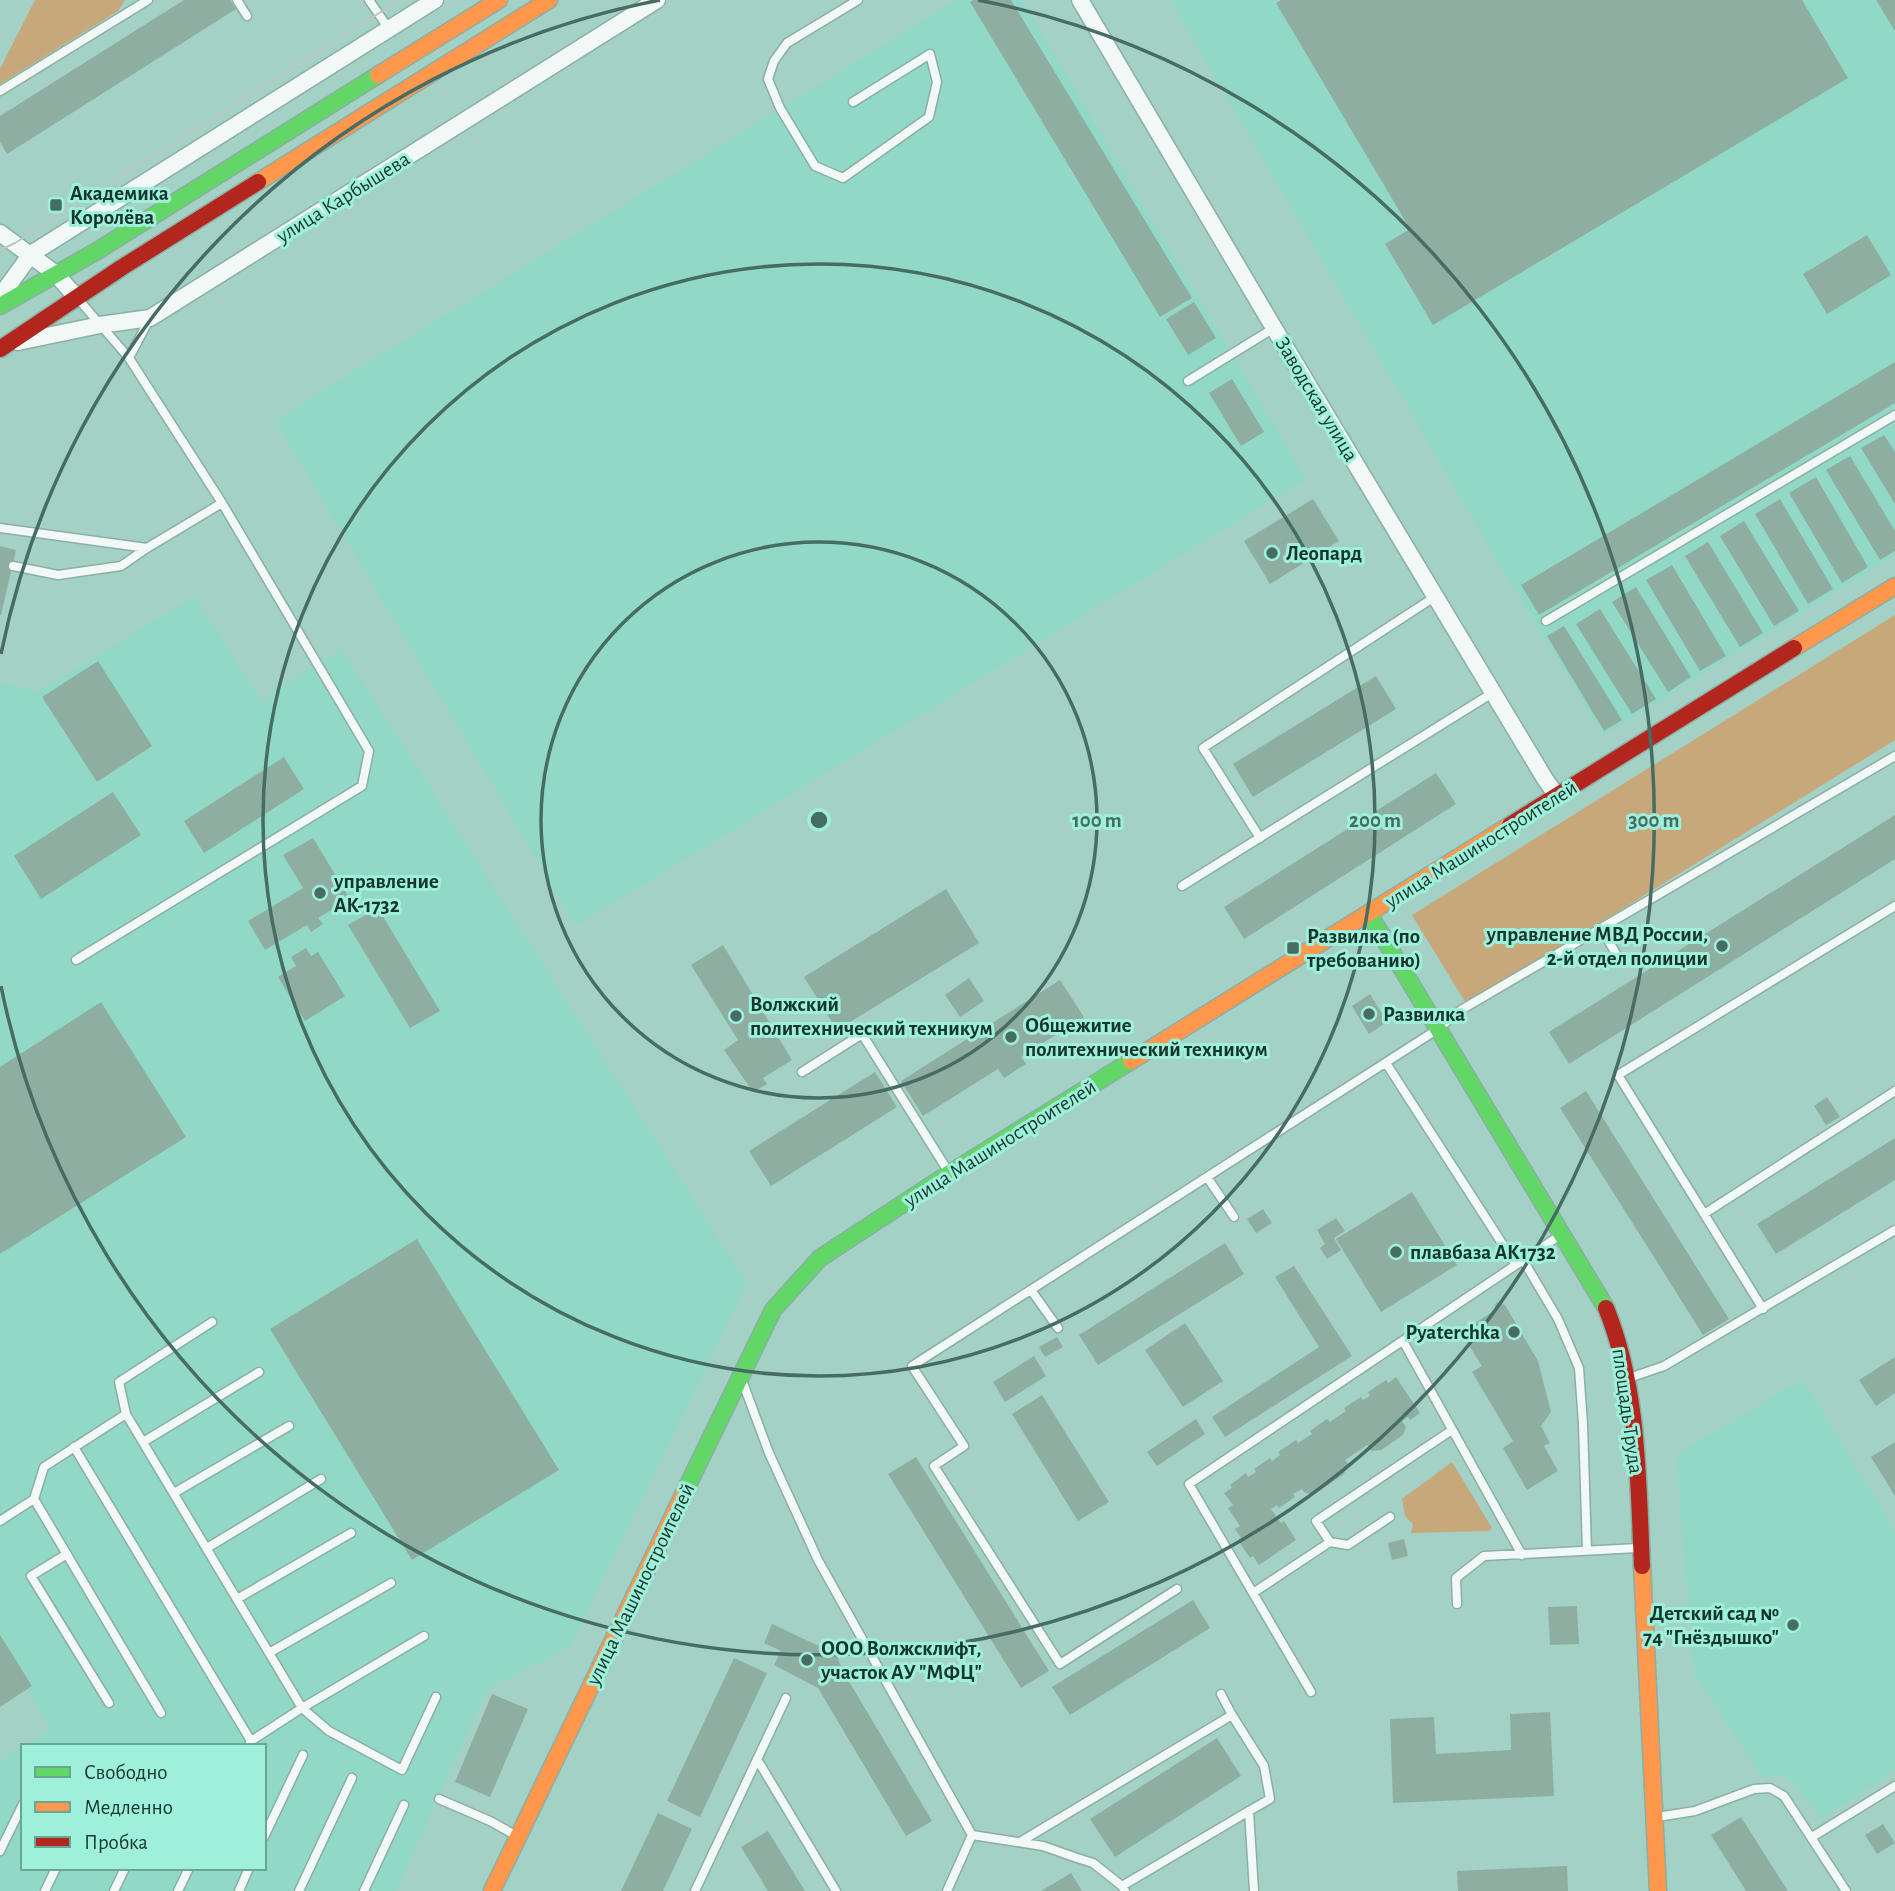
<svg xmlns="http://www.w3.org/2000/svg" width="1895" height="1891" font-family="'Alegreya Sans',sans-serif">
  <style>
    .built { fill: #91d8c6 }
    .green { fill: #c6a87b }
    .building { fill: #8faea2 }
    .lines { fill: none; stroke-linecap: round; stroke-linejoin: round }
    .lane-casing { stroke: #8baea5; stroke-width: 11 }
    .street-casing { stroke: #8baea5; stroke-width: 19 }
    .fast-casing { stroke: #8baea5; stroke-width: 19 }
    .slow-casing { stroke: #8baea5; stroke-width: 19 }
    .jam-casing { stroke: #8baea5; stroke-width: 19 }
    .lane { stroke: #f1f8f6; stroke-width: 8 }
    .street { stroke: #f1f8f6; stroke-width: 16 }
    .fast { stroke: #63d668; stroke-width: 16 }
    .slow { stroke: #ff974d; stroke-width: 16 }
    .jam { stroke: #b3261e; stroke-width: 16 }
    .tram { stroke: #bac7c3; stroke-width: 2 }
    .ring { fill: none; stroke: #476c64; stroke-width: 3.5 }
    .poi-dot { fill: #476c64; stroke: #9ff0db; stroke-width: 2.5 }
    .labels { text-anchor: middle; stroke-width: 6; stroke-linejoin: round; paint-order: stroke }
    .poi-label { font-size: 21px; font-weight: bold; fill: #15362f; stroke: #9ff0db; text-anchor: start }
    .street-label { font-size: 21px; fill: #15362f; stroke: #9ff0db }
    .centre { fill: #476c64; stroke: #9ff0db; stroke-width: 3.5 }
    .ring-label { font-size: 21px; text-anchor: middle; font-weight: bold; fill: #476c64; stroke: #9ff0db; stroke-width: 6; stroke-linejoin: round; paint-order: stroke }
  </style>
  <rect width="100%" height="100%" fill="#a4d1c5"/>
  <!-- built -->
  <path class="built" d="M956,0H1022L1306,479L576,926L275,420Z
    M1170,0H1895V555L1604,735L1508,579Z
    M195,596L261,701L341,648L747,1283L570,1647L488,1688L396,1891H0V1760L23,1746V1868H264V1746H23L51,1728L27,1690L32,1686L0,1635V1455L2,1454L0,1450V682L37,692Z
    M1802,1379L1895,1530V1771L1820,1819L1813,1807L1786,1776H1761L1694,1674L1676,1455Z"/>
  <!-- green -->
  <path class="green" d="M35,0H125L118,11L0,84V69Z
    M1895,615V740L1467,1005L1412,915Z
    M1452,1462L1492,1528L1489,1531L1411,1533L1413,1524L1405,1516L1402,1499Z"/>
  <!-- building -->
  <path class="building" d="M184,0H230L236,9L7,154L0,142V116Z
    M973,0H1011L1192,298L1160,317L970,2Z
    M1281,0H1802L1848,78L1433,325L1385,244L1410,229L1276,3Z
    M1876,0H1895V31Z
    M1867,235L1891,275L1827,314L1803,274Z
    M1194,302L1216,338L1188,355L1166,319Z
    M1895,362V403L1539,615L1521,585Z
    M1232,379L1264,432L1241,446L1209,393Z
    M1884,435L1895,452V504L1861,448Z
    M1850,456L1895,531V551L1880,560L1826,470Z
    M1816,477L1868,567L1842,583L1789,493Z
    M1313,499L1339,541L1270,584L1244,541Z
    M1780,499L1833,589L1808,604L1755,514Z
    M1744,521L1799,611L1774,626L1720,536Z
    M1708,542L1763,633L1740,647L1685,556Z
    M0,546L16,550L1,615H0Z
    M1672,565L1726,656L1700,671L1646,580Z
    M1636,587L1691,677L1668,692L1612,602Z
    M1600,609L1656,699L1632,714L1576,624Z
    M1564,626L1622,720L1604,731L1547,636Z
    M98,661L152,746L97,782L42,697Z
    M1376,676L1396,709L1253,797L1233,764Z
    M284,757L304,789L204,853L184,821Z
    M1436,773L1456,804L1244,939L1224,907Z
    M113,792L141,835L41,899L14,856Z
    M1895,815V859L1569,1064L1549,1032Z
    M313,838L350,899L318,918L323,924L311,932L307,925L265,950L248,921L303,888L283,855Z
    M946,889L979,943L837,1030L804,977Z
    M378,908L440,1011L410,1028L348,925Z
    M723,945L792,1060L763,1078L767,1084L753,1092L724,1050L738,1040L691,965Z
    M306,948L311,956L318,952L345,996L305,1021L278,977L296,966L291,957Z
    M969,978L984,1001L960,1017L945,995Z
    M1060,980L1084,1017L1021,1057L1026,1064L1004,1078L998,1069L923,1116L901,1081Z
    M1370,994L1387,1022L1369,1034L1352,1006Z
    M101,1002L186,1137L0,1254V1067Z
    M875,1072L897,1107L771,1186L749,1151Z
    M1586,1091L1729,1319L1703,1335L1560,1108Z
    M1827,1097L1840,1117L1826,1125L1814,1106Z
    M1895,1138V1180L1776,1254L1757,1224Z
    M1412,1192L1457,1265L1381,1312L1336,1239Z
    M1263,1209L1272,1223L1256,1233L1247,1219Z
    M1336,1218L1345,1231L1334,1238L1341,1250L1327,1259L1320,1248L1325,1244L1317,1230Z
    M417,1239L559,1470L412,1560L270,1329Z
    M1225,1243L1244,1274L1098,1365L1079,1335Z
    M1294,1266L1352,1356L1225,1437L1212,1417L1319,1347L1275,1277Z
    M1496,1302L1505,1305L1538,1361L1551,1412L1541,1426L1550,1443L1544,1446L1558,1471L1527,1490L1503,1448L1513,1441L1472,1372L1482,1366L1468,1344L1483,1335L1475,1323L1494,1311Z
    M1185,1323L1223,1381L1183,1407L1145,1350Z
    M1057,1337L1063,1347L1045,1357L1039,1347Z
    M1034,1356L1046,1376L1005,1402L993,1382Z
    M1895,1357V1393L1876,1406L1859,1380Z
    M1396,1377L1420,1413L1410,1420L1408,1417L1402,1421L1406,1427L1403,1435L1381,1450L1371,1451L1367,1445L1345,1460L1348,1464L1344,1474L1315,1494L1305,1493L1302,1489L1293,1494L1295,1497L1279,1508L1277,1505L1271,1509L1281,1523L1284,1521L1296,1540L1259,1565L1253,1556L1250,1558L1238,1540L1241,1538L1235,1529L1240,1526L1228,1508L1233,1505L1224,1493L1232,1488L1230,1485L1246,1473L1248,1477L1256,1472L1254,1469L1270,1458L1272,1461L1280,1455L1278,1452L1296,1440L1298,1443L1312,1434L1310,1431L1327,1419L1330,1422L1346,1411L1344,1408L1361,1397L1363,1400L1370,1396L1368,1392L1386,1380L1388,1383Z
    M1042,1395L1109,1502L1078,1521L1012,1414Z
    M1196,1419L1205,1434L1157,1466L1147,1452Z
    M1895,1442V1496L1871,1457Z
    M916,1457L1049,1671L1021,1688L888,1474Z
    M1404,1539L1408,1556L1392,1560L1388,1543Z
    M1193,1600L1210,1628L1070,1715L1052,1687Z
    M1577,1606L1579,1644L1550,1645L1548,1607Z
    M772,1624L836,1654L844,1673L932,1821L906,1836L818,1688L774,1665L781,1651L764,1643Z
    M0,1635L32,1686L0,1707Z
    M734,1658L767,1673L700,1817L667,1801Z
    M492,1694L528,1709L490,1797L455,1782Z
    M1550,1712L1554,1796L1393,1803L1390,1719L1434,1717L1436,1754L1511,1750L1510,1714Z
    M1217,1738L1241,1776L1115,1857L1090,1819Z
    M658,1813L692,1829L663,1891H621Z
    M1741,1817L1788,1891H1746L1711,1835Z
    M1883,1824L1895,1843L1877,1854L1865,1835Z
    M768,1831L805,1891H768L741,1847Z
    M1567,1866L1568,1891H1458L1457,1871Z
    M1071,1873L1082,1891H1041Z"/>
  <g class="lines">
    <!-- lane casing -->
    <g class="lane-casing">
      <path id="lane" d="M237,0L247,16
        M369,0L389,29
        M0,91L148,0
        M853,102L930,54L937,82L929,117L843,178L815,166L780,108L768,79L774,61L787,43L858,0
        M129,358L150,318
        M1188,381L1274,328
        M0,528L147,548L222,503
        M13,566L58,575L121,566L147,548
        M1546,621L1895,415
        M1260,838L1203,748L1436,596
        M1182,886L1494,692
        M1602,929L1620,961
        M76,960L362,786L369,751L222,503L129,358L79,300
        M1386,1063L1516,1265
        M802,1072L862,1034L948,1171
        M1207,1177L1234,1217
        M1704,1214L1895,1091
        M1523,1260L1558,1319L1579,1368L1583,1424L1587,1551
        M1031,1290L1058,1328
        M1763,1309L1618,1075L1895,906
        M212,1322L119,1382L126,1414L302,1708L329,1731L402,1770L436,1697
        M1403,1341L1522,1555
        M1629,1378L1664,1366L1895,1230
        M743,1383L769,1453L818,1560L972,1835
        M143,1442L259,1372
        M74,1447L251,1741
        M174,1493L289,1426
        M34,1499L161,1713
        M0,1521L34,1499L44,1467L126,1414
        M1330,1542L1348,1545L1390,1517
        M207,1548L321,1479
        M67,1554L31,1576L109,1703
        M1177,1589L1060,1664L934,1466L964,1446L912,1366L1438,1029L1461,1010L1895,756
        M1253,1593L1330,1542L1316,1521L1452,1430
        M237,1599L351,1533
        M1457,1604L1456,1578L1484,1556L1638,1548
        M269,1653L391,1583
        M1311,1692L1189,1484L1559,1236
        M1221,1694L1232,1715L1264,1766L1270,1799L1249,1811
        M249,1745L251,1741L302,1708L424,1636
        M757,1759L836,1891
        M439,1799L490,1821L515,1835
        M1657,1817L1695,1811L1754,1789L1770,1788L1784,1796L1846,1891
        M972,1835L1043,1846L1077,1858L1093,1863L1122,1886L1125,1891
        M264,1837L303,1755
        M1812,1837L1895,1786
        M1020,1842L1232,1715
        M0,1851L23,1804
        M1122,1886L1249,1811L1254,1891
        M45,1891L56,1868
        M114,1891L125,1868
        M178,1891L189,1868
        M239,1891L249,1868
        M299,1891L352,1778
        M364,1891L404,1805
        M695,1891L786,1698
        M947,1891L972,1835"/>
    </g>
    <!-- street casing -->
    <g class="street-casing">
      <path id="street" d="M1080,0L1274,328L1545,779L1557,796
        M0,233L56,274L77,298
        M0,297L31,254L435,0
        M18,342L100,325L150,318L657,0"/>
    </g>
    <!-- fast casing -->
    <g class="fast-casing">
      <path id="fast" d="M0,306L97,251L378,75
        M1369,914L1606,1308
        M685,1491L773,1310L820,1258L950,1173L1131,1061"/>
    </g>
    <!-- slow casing -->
    <g class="slow-casing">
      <path id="slow" d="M378,75L499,0
        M258,182L549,0
        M1794,648L1895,586
        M1131,1061L1510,825
        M1642,1566L1658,1891
        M492,1891L685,1491"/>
    </g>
    <!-- jam casing -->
    <g class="jam-casing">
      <path id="jam" d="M0,349L121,268L258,182
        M1510,825L1794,648
        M1606,1308C1639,1389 1638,1480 1642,1566"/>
    </g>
    <!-- lane -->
    <use href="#lane" class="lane"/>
    <!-- street -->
    <use href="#street" class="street"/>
    <!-- fast -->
    <use href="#fast" class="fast"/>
    <!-- slow -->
    <use href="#slow" class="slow"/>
    <!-- jam -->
    <use href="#jam" class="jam"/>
    <!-- tram -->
    <path class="tram" d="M0,250L15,243L400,0"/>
  </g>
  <!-- distance rings -->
  <g class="ring">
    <circle cx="819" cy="820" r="278"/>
    <circle cx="819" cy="820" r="556"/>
    <path d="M1 654A835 835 0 0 1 660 0M978 0A835 835 0 1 1 1 986"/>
  </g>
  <!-- markers -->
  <g class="poi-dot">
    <rect x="49" y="198" width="14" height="14" rx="3.5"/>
    <circle cx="1272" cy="553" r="7"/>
    <circle cx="320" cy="893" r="7"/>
    <circle cx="1722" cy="946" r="7"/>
    <rect x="1286" y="941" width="14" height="14" rx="3.5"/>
    <circle cx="1369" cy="1014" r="7"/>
    <circle cx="736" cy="1016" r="7"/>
    <circle cx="1011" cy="1037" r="7"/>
    <circle cx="1396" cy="1252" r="7"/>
    <circle cx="1514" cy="1332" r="7"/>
    <circle cx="1793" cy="1625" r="7"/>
    <circle cx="807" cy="1660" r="7"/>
  </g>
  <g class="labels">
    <!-- poi labels -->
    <g class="poi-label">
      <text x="70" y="200">Академика<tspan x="70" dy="24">Королёва</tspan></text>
      <text x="1286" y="560">Леопард</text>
      <text x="334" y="888">управление<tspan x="334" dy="24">AK-1732</tspan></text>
      <text x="1708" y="941" text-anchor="end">управление МВД России,<tspan x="1708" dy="24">2-й отдел полиции</tspan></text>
      <text x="1307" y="943">Развилка (по<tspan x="1307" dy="24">требованию)</tspan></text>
      <text x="750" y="1011">Волжский<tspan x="750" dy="24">политехнический техникум</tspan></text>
      <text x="1383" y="1021">Развилка</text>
      <text x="1025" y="1032">Общежитие<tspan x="1025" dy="24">политехнический техникум</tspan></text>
      <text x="1410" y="1259">плавбаза АК1732</text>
      <text x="1500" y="1339" text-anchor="end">Pyaterchka</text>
      <text x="1779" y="1620" text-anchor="end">Детский сад №<tspan x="1779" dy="24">74 "Гнёздышко"</tspan></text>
      <text x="821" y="1655">ООО Волжсклифт,<tspan x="821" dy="24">участок АУ "МФЦ"</tspan></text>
    </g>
    <!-- street labels -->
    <g class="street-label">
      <text transform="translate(343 197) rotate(-32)" y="7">улица Карбышева</text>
      <text transform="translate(1317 399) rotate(59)" y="7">Заводская улица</text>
      <text transform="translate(1481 844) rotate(-32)" y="7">улица Машиностроителей</text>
      <text transform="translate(1000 1143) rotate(-32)" y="7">улица Машиностроителей</text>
      <text transform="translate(1628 1411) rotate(82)" y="7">площадь Труда</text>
      <text transform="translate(640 1584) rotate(-64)" y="7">улица Машиностроителей</text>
    </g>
  </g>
  <circle cx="819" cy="820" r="10" class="centre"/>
  <g class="ring-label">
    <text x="1097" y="827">100 m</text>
    <text x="1375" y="827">200 m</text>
    <text x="1654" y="827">300 m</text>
  </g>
  <!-- legend -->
  <rect x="21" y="1744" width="245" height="126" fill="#9ff0db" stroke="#68a696" stroke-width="2"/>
  <rect x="35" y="1767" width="35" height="10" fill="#63d668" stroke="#68a696" stroke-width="2"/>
  <text x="84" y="1779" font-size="21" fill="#15362f">Свободно</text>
  <rect x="35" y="1802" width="35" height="10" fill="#ff974d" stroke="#68a696" stroke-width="2"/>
  <text x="84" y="1814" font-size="21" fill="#15362f">Медленно</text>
  <rect x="35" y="1837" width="35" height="10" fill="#b3261e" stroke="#68a696" stroke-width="2"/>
  <text x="84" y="1849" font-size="21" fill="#15362f">Пробка</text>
</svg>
